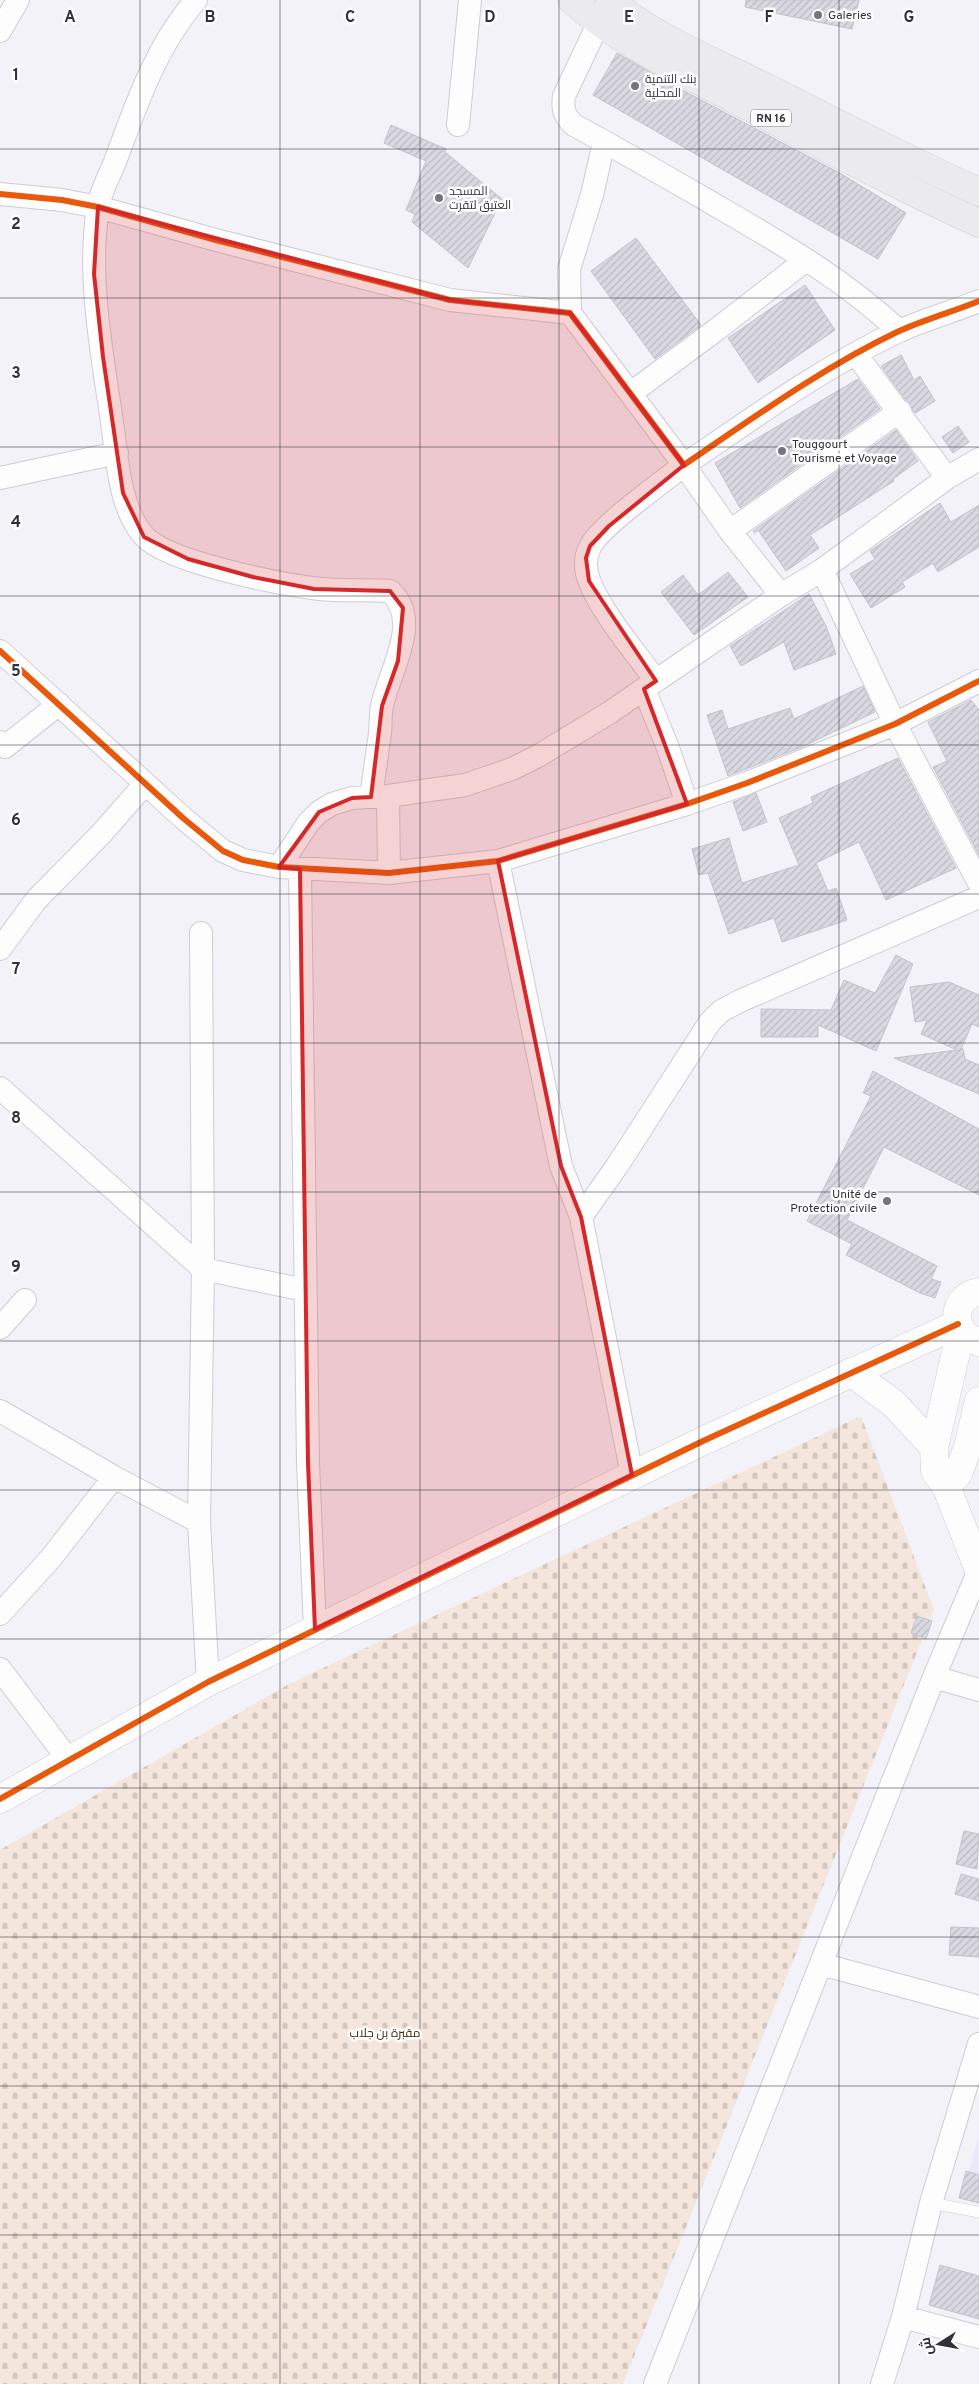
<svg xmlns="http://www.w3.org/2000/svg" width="979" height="2384" font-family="Overpass,Cairo,sans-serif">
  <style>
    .built { fill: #ece8fc }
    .cemetery { fill: url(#cemetery-stones) }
    .building { fill: url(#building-hatch); stroke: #c4c2cb }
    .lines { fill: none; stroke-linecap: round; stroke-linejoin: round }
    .lane-casing { stroke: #ceccd7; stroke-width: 12 }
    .street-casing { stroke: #ceccd7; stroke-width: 24 }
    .secondary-casing { stroke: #ceccd7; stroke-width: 29 }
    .primary-casing { stroke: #cecdd2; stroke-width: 29 }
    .lane { stroke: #fdfdfe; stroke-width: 11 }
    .street { stroke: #fdfdfe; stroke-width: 22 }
    .secondary { stroke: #fdfdfe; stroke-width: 28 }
    .primary { stroke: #eaeaef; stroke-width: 28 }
    .cycleway-casing { stroke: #fefefe; stroke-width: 9 }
    .cycleway { stroke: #e8590c; stroke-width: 6 }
    .marked { fill: #d62828; fill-opacity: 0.2; stroke: #d62828; stroke-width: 4; stroke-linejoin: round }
    .grid { fill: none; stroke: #33303c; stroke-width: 1; stroke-opacity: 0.55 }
    .poi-dot { fill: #76747e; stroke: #fefefe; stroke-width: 2 }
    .labels { text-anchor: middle; stroke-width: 5; stroke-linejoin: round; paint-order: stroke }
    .shield { fill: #fefefe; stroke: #706e76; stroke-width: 1 }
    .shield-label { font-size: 11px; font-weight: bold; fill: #33303c }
    .poi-label { font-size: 12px; fill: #33303c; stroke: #fefefe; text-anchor: start }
    .park-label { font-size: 12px; fill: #41270a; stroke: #fefefe }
    .grid-label { font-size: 16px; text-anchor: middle; font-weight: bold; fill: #33303c; stroke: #fefefe; stroke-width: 5; stroke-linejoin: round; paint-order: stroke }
  </style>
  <defs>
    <pattern id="cemetery-stones" width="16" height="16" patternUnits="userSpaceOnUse" patternTransform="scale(1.25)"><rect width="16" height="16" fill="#f4e6dc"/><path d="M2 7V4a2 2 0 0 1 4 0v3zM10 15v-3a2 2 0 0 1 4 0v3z" fill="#d2c6be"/></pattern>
    <pattern id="building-hatch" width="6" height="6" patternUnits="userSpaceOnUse" patternTransform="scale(1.25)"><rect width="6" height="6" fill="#dad8e1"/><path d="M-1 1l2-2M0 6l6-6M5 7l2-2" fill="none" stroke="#bcbac2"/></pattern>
  </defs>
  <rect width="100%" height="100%" fill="#f3f2f9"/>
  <!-- built -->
  <path class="built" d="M979,2136V2192L964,2187Z"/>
  <!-- cemetery -->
  <path class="cemetery" d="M861,1416L934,1610L623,2384H0V1850L289,1684Z"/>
  <!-- building -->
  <path class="building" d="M746,0H859L852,29L745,7Z
    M617,53L667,82L838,172L906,213L878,259L593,95Z
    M391,125L446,149L445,152L502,199L468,268L412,222L415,214L406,210L426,161L384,143Z
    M636,238L701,325L655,359L591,271Z
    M805,285L835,330L758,383L728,338Z
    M901,355L914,380L920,376L935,401L915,413L881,366Z
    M858,379L880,409L740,508L715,463Z
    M958,426L969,442L953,453L942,437Z
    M896,430L918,461L893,479L894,481L810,535L819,548L786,571L758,530L755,533L753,531Z
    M940,503L951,522L979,505V547L938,572L933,563L902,582L905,587L871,608L850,574L875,559L870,551Z
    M728,572L748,597L694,635L661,592L683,575L698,595Z
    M809,594L826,626L836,654L794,670L784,642L741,666L730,646Z
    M863,686L875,712L802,747L728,776L707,715L722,710L728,729L790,708L794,719Z
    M971,700L979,710V855L933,767L947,761L928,722Z
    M898,758L956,868L886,900L859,842L816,863L828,891L836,888L847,920L782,942L774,918L729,934L708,873L699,875L692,849L729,838L742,883L799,865L779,818L813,803L811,797Z
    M756,793L767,822L743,831L733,802Z
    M896,955L913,964L876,1051L818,1025V1037H761V1009L831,1010L844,980L875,993Z
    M949,982L979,995V1027L972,1024L961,1049H963L965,1059L979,1065V1094L894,1058L957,1050L921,1034L927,1020L915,1022L910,987Z
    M873,1071L979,1129V1195L884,1147L847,1220L937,1266L931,1279L941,1282L935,1298L920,1293L846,1255L852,1244L807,1221L871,1096L863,1093Z
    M917,1616L932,1621L926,1639L911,1633Z
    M964,1831L979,1834L977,1869L956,1864Z
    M961,1874L979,1879V1901L955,1894Z
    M951,1927L979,1928V1957L949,1955Z
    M966,2171L979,2175V2203L959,2198Z
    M940,2265L979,2276V2319L929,2305Z"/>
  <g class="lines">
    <!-- lane casing -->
    <g class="lane-casing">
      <path id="lane" d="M931,2203L979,2212"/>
    </g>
    <!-- street casing -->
    <g class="street-casing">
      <path id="street" d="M196,0C156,46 136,105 115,162C109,176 100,193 98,208C87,278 102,352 112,422C117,457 119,508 144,536C167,562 276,583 312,588C337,592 364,589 390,591C423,621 389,671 382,706C380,714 381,724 380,733C377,754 374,776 371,797
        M599,22L564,96C562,109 564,116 574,125C620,150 665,176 710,202C777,241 843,278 899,331
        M0,31L18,0
        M458,125L470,0
        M0,194L62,200L98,207L216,240L450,300L570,313L684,465C753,418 822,368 897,332C923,320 952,312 979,301
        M570,313L569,269L592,195L604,142
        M856,354L947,478
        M631,393L716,330L806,260
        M0,478L117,453
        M730,531L900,411
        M822,570L895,724L979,883
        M0,651L183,818L223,851L243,860L279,867L389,873L498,861L687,804L747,783L895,724L979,681
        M656,681C637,654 600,611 589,580C585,569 585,557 590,547C600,526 663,482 684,465L730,531L781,595
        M644,689L668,748L687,804
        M0,742L5,747L59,704
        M388,796L389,873
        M498,861L561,1166L581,1217
        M279,867L309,822L319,812L332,804L352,798L388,796L465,785L512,769L538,756L609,713L781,595L822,570L947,478L979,459
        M300,869L308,1463L315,1629
        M201,933L203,1269L305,1290
        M0,949L36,900L101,834L145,784
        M0,1088L203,1269L199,1522L208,1682
        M0,1328L25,1300
        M0,1411L114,1477L199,1522
        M632,1475L581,1217L617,1166L710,1022L721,1011L740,1001L979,897
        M0,1614L51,1558L114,1477
        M0,1669L68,1759
        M934,1677L979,1690
        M821,1964L979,2007
        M903,2317L979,2337
        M655,2384L934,1677L979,1570
        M882,2384L903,2317L931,2203L979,2044"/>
    </g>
    <!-- secondary casing -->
    <g class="secondary-casing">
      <path id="secondary" d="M979,1292C949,1297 951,1336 979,1342
        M961,1331L934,1447L935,1471L946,1486L979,1570
        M851,1372L894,1404L934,1447
        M946,1486L958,1474L968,1447L979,1401
        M0,1799L208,1682L703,1441L958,1324"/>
    </g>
    <!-- primary casing -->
    <g class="primary-casing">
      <path id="primary" d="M572,0C620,43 683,72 740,102C819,144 897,186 979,223
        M610,0C644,32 710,60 753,81C828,118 902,157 979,192"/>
    </g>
    <!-- lane -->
    <use href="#lane" class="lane"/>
    <!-- street -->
    <use href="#street" class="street"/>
    <!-- secondary -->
    <use href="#secondary" class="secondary"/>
    <!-- primary -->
    <use href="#primary" class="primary"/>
    <!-- cycleway casing -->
    <g class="cycleway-casing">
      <path id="cycleway" d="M0,194L62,200L98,207L216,240L450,300L570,313L684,465C753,418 822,368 897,332C923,320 952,312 979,301
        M0,651L183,818L223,851L243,860L279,867L389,873L498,861L687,804L747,783L895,724L979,681
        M0,1799L208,1682L703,1441L958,1324"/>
    </g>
    <!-- cycleway -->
    <use href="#cycleway" class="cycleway"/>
  </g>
  <!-- marked area -->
  <path class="marked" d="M98,207L450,300L570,313L684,465L609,526L590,546L586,558L589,581L656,681L644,689L687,804L498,861L561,1166L581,1217L632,1475L315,1629L308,1463L300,869L279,867L319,812L352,798L371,797L382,706L398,661L403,608L390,591L314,589L253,577L188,559L144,537L123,493L103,357L94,274Z"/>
  <!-- grid -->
  <path class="grid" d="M140,0V2384M280,0V2384M420,0V2384M559,0V2384M699,0V2384M839,0V2384M0,149H979M0,298H979M0,447H979M0,596H979M0,745H979M0,894H979M0,1043H979M0,1192H979M0,1341H979M0,1490H979M0,1639H979M0,1788H979M0,1937H979M0,2086H979M0,2235H979"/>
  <!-- markers -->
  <g class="poi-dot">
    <circle cx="818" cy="15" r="5"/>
    <circle cx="635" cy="86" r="5"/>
    <circle cx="439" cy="198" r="5"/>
    <circle cx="782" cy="451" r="5"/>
    <circle cx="887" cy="1201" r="5"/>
  </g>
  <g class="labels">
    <!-- shield labels -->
    <rect class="shield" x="751" y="109.5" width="40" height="17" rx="4"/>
    <g class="shield-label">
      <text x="771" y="122">RN 16</text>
    </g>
    <!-- poi labels -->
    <g class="poi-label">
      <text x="828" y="19">Galeries</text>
      <text x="645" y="83">بنك التنمية<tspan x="645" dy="14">المحلية</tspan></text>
      <text x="449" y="195">المسجد<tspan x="449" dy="14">العتيق لتقرت</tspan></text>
      <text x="792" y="448">Touggourt<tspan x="792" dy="14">Tourisme et Voyage</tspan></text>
      <text x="877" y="1198" text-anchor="end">Unité de<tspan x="877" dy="14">Protection civile</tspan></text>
    </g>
    <!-- park labels -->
    <g class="park-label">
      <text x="385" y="2037">مقبرة بن جلاب</text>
    </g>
  </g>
  <g class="grid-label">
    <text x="70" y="22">A</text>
    <text x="210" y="22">B</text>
    <text x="350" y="22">C</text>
    <text x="490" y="22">D</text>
    <text x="629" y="22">E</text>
    <text x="769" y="22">F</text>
    <text x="909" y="22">G</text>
    <text x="16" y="80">1</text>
    <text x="16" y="229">2</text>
    <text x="16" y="378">3</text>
    <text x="16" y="527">4</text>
    <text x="16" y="676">5</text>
    <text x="16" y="825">6</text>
    <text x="16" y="974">7</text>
    <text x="16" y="1123">8</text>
    <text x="16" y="1272">9</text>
  </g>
  <!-- north arrow -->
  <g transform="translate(939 2344) rotate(259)" stroke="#fefefe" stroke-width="4" paint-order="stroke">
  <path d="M0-4L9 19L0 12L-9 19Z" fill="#33303c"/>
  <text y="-8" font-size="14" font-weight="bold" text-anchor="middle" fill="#33303c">ش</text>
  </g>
</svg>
